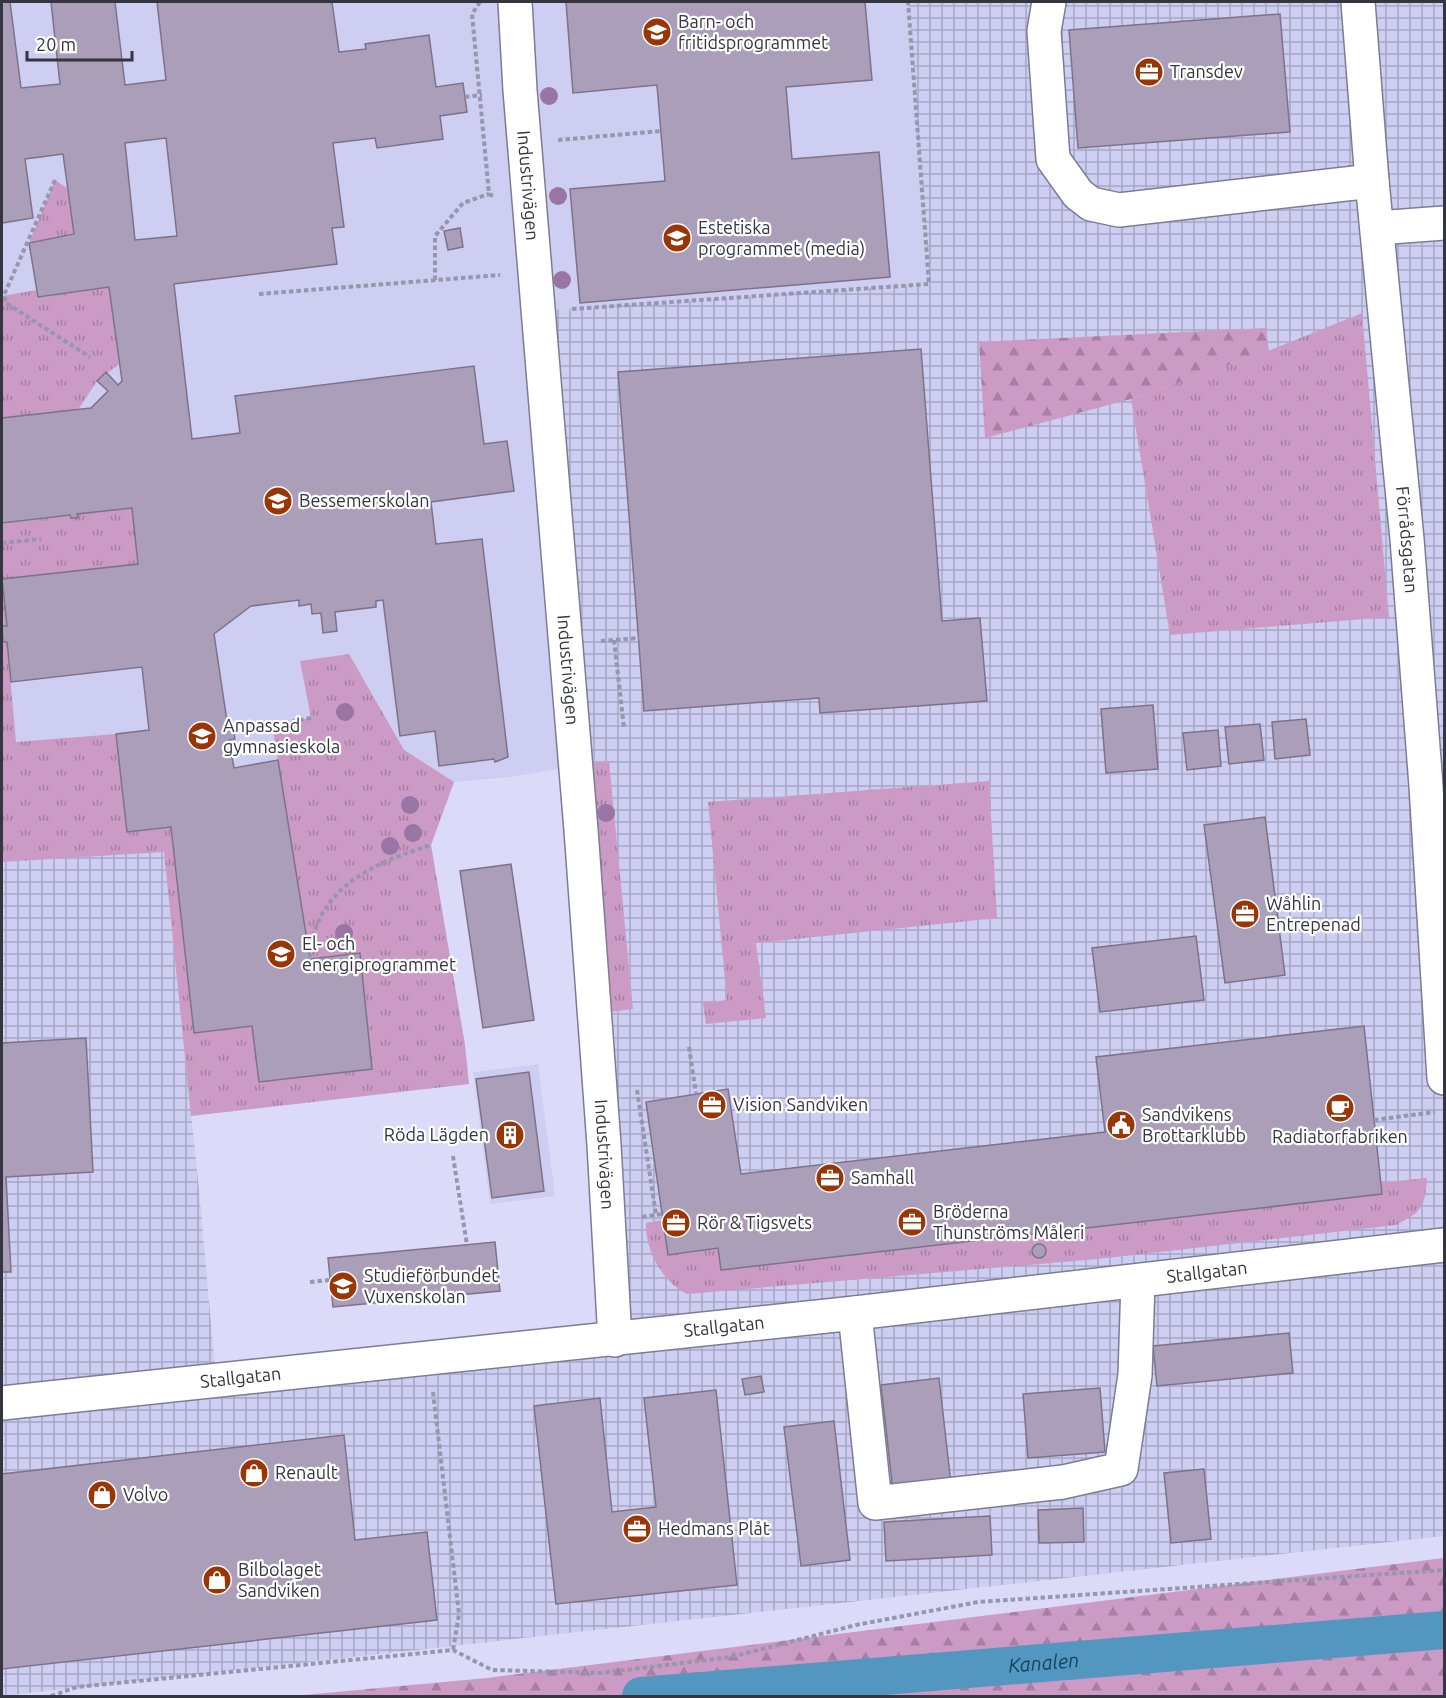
<svg xmlns="http://www.w3.org/2000/svg" width="1446" height="1698" font-family="Ubuntu,sans-serif">
  <style>
    .built { fill: #cdcef2 }
    .industrial { fill: url(#industrial-grid) }
    .grass { fill: url(#grass-tufts) }
    .forest { fill: url(#forest-firs) }
    .lines { fill: none; stroke-linecap: round; stroke-linejoin: round }
    .canal { stroke: #5396c0; stroke-width: 38 }
    .building { fill: #ab9eb8; stroke: #7e728b; stroke-width: 1.5; fill-rule: evenodd }
    .minor-casing { stroke: #7b7c97; stroke-width: 36 }
    .path { stroke: #9696ad; stroke-width: 4; stroke-dasharray: 4.5 3; stroke-linecap: butt }
    .minor { stroke: #fff; stroke-width: 33 }
    .tree { fill: #9975a4 }
    .labels { text-anchor: middle; stroke-width: 4.5; stroke-linejoin: round; paint-order: stroke }
    .poi-label { font-size: 18px; fill: #343540; stroke: #fff; text-anchor: start }
    .street-label { font-size: 18px; fill: #343540; stroke: #fff }
    .water-label { font-size: 20px; font-style: italic; fill: #0f4562; stroke: #fff }
  </style>
  <defs>
    <pattern id="industrial-grid" width="8" height="8" patternUnits="userSpaceOnUse" patternTransform="scale(1.5)"><rect width="8" height="8" fill="#cdcef2"/><path d="M0 4h8M4 0v8" fill="none" stroke="#a7a8c5"/></pattern>
    <pattern id="grass-tufts" width="24" height="20" patternUnits="userSpaceOnUse" patternTransform="scale(1.5)"><rect width="24" height="20" fill="#cb9bc5"/><path d="M3 7l-1-3M5 7V3M7 7l1-3M15 17l-1-3M17 17v-4M19 17l1-3" fill="none" stroke="#a67fa1"/></pattern>
    <pattern id="forest-firs" width="22" height="20" patternUnits="userSpaceOnUse" patternTransform="scale(1.5)"><rect width="22" height="20" fill="#cb9bc5"/><path d="M5 1l3.5 6h-7zM16 11l3.5 6h-7z" fill="#a67fa1"/></pattern>
  </defs>
  <rect width="100%" height="100%" fill="#dbdbf9"/>
  <!-- built -->
  <path class="built" d="M2,2H908L929,284L538,311L575,766L511,777L454,782L431,845L465,1045L469,1084L191,1116L164,852L2,862Z
    M538,1064L555,1196L490,1204L473,1072Z"/>
  <!-- industrial -->
  <path class="industrial" d="M908,2H1444V1536L2,1696V862L164,851L199,1190L216,1380L615,1340L538,311L929,284Z"/>
  <!-- grass -->
  <path class="grass" d="M55,180L67,188L74,234L29,243Z
    M109,287L119,364L97,381L78,410L2,418V296L37,290L39,297Z
    M1362,313L1389,617L1170,635L1131,399L1263,353Z
    M132,508L138,564L2,579V523L70,515L71,518H77V514Z
    M2,585L7,626H2L3,642H7L16,742L116,734L127,832L171,827L194,1033L252,1026L259,1082L372,1069L360,953L310,959L272,725L311,718L300,661L349,654L404,750L454,782L431,845L465,1045L469,1084L191,1116L164,852L2,862Z
    M609,761L633,1009L594,1014L575,766Z
    M989,781L997,918L756,943L766,1018L706,1024L703,1003L727,1000L708,802Z
    M1427,1178C1425,1208 1422,1211 1396,1225L1098,1259L687,1294C662,1282 645,1249 646,1223L663,1220L668,1255L718,1248Z"/>
  <!-- forest -->
  <path class="forest" d="M1266,328L1269,351L1131,399L985,438L979,342Z
    M1444,1558V1696H293L487,1678Z"/>
  <g class="lines">
    <!-- canal -->
    <path class="canal" id="s1" d="M641,1696L1444,1630"/>
  </g>
  <!-- building -->
  <path class="building" d="M2,2H10L21,88L60,84L51,2H115L125,85L166,80L157,2H332L339,52L366,49L365,44L429,35L436,87L463,83L467,112L440,116L443,139L377,148L375,138L333,143L344,227L332,228L337,264L174,284L192,439L240,433L235,396L474,366L484,444L507,441L514,491L431,502L436,544L482,539L508,757L495,762L494,759L439,766L435,731L400,736L383,600L376,601V607L335,612L337,631L323,633L321,613L312,614L311,604L299,606V600L251,606L214,634L228,728H233L235,739L229,740L234,768L278,760L310,959L360,953L372,1069L259,1082L252,1026L194,1033L171,827L127,832L116,734L149,730L142,667L11,682L7,642H3L2,626H7L2,579L138,564L132,508L77,514L78,518H71L70,515L2,523V418L91,408L108,391L97,381L106,372L118,385L122,381L109,287L38,297L29,243L74,234L63,154L25,159L33,218L2,223ZM166,138L177,236L135,240L125,143Z
    M566,2H865L872,80L786,87L792,159L879,152L890,277L580,303L570,189L665,181L657,85L573,93Z
    M1280,14L1290,132L1078,148L1069,30Z
    M460,228L463,247L448,250L444,231Z
    M921,349L942,621L980,618L987,701L820,713L819,698L644,711L618,372Z
    M1153,705L1158,769L1106,773L1101,709Z
    M1306,719L1310,755L1275,759L1272,722Z
    M1260,724L1264,760L1229,764L1225,727Z
    M1218,730L1221,766L1187,770L1183,733Z
    M1265,817L1285,975L1225,983L1204,825Z
    M511,864L534,1020L483,1028L460,871Z
    M1196,936L1204,1000L1100,1012L1092,948Z
    M1364,1026L1382,1194L721,1270L718,1248L668,1255L646,1102L728,1089L741,1174L1105,1132L1096,1057Z
    M86,1038L93,1172L6,1177L11,1272H2V1043Z
    M529,1072L544,1191L492,1198L476,1079Z
    M495,1242L500,1291L333,1307L328,1258Z
    M1032 1251a7 7 0 1 1 14 0a7 7 0 1 1-14 0Z
    M1289,1333L1293,1373L1157,1386L1153,1346Z
    M761,1376L764,1392L745,1395L742,1379Z
    M939,1378L951,1484L893,1491L881,1385Z
    M1100,1388L1105,1452L1028,1458L1023,1394Z
    M716,1390L737,1585L556,1604L534,1406L600,1398L612,1512L656,1507L644,1398Z
    M834,1421L850,1560L801,1566L784,1427Z
    M344,1435L355,1540L427,1532L437,1620L2,1669V1474Z
    M1204,1469L1211,1539L1171,1543L1164,1473Z
    M1083,1508L1084,1542L1039,1543L1038,1510Z
    M990,1516L992,1555L886,1561L884,1522Z"/>
  <g class="lines">
    <!-- minor casing -->
    <g class="minor-casing">
      <g id="minor">
        <path id="s2" d="M515,2L520,90L581,830L604,1145L615,1340"/>
        <path d="M1049,2L1044,31L1053,159L1078,194L1091,204L1119,210L1372,181"/>
        <path id="s3" d="M1358,2L1372,181L1407,539L1426,786L1444,1078"/>
        <path d="M1377,228L1444,223"/>
        <path d="M855,1313L875,1503L1063,1482L1121,1469L1135,1375L1138,1281"/>
        <path id="s4" d="M2,1403L855,1313L1444,1245"/>
      </g>
    </g>
    <!-- path -->
    <path class="path" d="M480,2L472,14L489,194L493,196
      M465,97L482,95
      M558,140L661,131
      M55,180L4,295L6,303L90,357
      M435,280V236L463,203L489,194
      M259,294L500,275
      M572,309L929,284L908,2
      M2,543L41,539
      M614,640L624,728
      M601,641L639,638
      M233,733L311,718
      M310,959C313,889 373,863 431,845
      M689,1047L696,1094
      M637,1090L656,1215
      M1374,1120L1435,1112
      M453,1156L467,1245
      M642,1217L662,1214
      M310,1282L330,1280
      M433,1392L459,1614L453,1650
      M51,1696L77,1687L453,1650L492,1670L601,1673L731,1657L856,1625L978,1602L1444,1570"/>
    <!-- minor -->
    <use href="#minor" class="minor"/>
  </g>
  <!-- trees -->
  <g class="tree">
    <circle cx="549" cy="96" r="9"/>
    <circle cx="558" cy="196" r="9"/>
    <circle cx="562" cy="280" r="9"/>
    <circle cx="345" cy="712" r="9"/>
    <circle cx="410" cy="805" r="9"/>
    <circle cx="606" cy="813" r="9"/>
    <circle cx="413" cy="833" r="9"/>
    <circle cx="390" cy="846" r="9"/>
    <circle cx="344" cy="933" r="9"/>
  </g>
  <!-- icons -->
  <defs>
    <g id="school-disc" transform="scale(1.5)"><circle r="9.5" fill="#9a3506" stroke="#fff"/><path d="M0-5L7-2L0 1L-7-2ZM-4 1L0 2.5L4 1V4Q0 6-4 4Z" fill="#fff"/></g>
    <g id="office-disc" transform="scale(1.5)"><circle r="9.5" fill="#9a3506" stroke="#fff"/><path d="M-6-3h4V-5.5h4V-3h4V5H-6ZM-1-4.5V-3h2v-1.5ZM-6 0V1H6V0Z" fill="#fff"/></g>
    <g id="cafe-disc" transform="scale(1.5)"><circle r="9.5" fill="#9a3506" stroke="#fff"/><path d="M-5.5-4.5H6V0H3Q3 3.5 0 3.5H-2.5Q-5.5 3.5-5.5 0ZM3-3.2v2h1.7v-2ZM-6 4.5H4V6H-6Z" fill="#fff"/></g>
    <g id="civic-disc" transform="scale(1.5)"><circle r="9.5" fill="#9a3506" stroke="#fff"/><path d="M-.6-6.5H3V-4.5H.6V-3L4-1V1h2V6H-6V1h2V-1L-.6-3ZM-1.2 2.5V6h2.4V2.5Z" fill="#fff"/></g>
    <g id="building-disc" transform="scale(1.5)"><circle r="9.5" fill="#9a3506" stroke="#fff"/><path d="M-4-6H4V6H1V3H-1V6H-4ZM-2.5-4.3h1.7v1.8h-1.7ZM.8-4.3h1.7v1.8H.8ZM-2.5-1h1.7V.8h-1.7ZM.8-1h1.7V.8H.8Z" fill="#fff"/></g>
    <g id="shop-disc" transform="scale(1.5)"><circle r="9.5" fill="#9a3506" stroke="#fff"/><path d="M-5-2.5h2.3a2.7 3.5 0 0 1 5.4 0H5L5.5 6h-11ZM-1.5-2.5h3a1.5 2.3 0 0 0-3 0Z" fill="#fff"/></g>
  </defs>
  <g fill-rule="evenodd">
    <use href="#school-disc" x="657" y="32"/>
    <use href="#office-disc" x="1149" y="72"/>
    <use href="#school-disc" x="677" y="238"/>
    <use href="#school-disc" x="278" y="501"/>
    <use href="#school-disc" x="202" y="736"/>
    <use href="#office-disc" x="1245" y="914"/>
    <use href="#school-disc" x="281" y="954"/>
    <use href="#office-disc" x="712" y="1105"/>
    <use href="#cafe-disc" x="1340" y="1108"/>
    <use href="#civic-disc" x="1121" y="1125"/>
    <use href="#building-disc" x="510" y="1135"/>
    <use href="#office-disc" x="830" y="1178"/>
    <use href="#office-disc" x="912" y="1222"/>
    <use href="#office-disc" x="676" y="1223"/>
    <use href="#school-disc" x="343" y="1286"/>
    <use href="#shop-disc" x="254" y="1473"/>
    <use href="#shop-disc" x="102" y="1495"/>
    <use href="#office-disc" x="637" y="1529"/>
    <use href="#shop-disc" x="217" y="1580"/>
  </g>
  <g class="labels">
    <!-- poi labels -->
    <g class="poi-label">
      <text x="678" y="28">Barn- och<tspan x="678" dy="21">fritidsprogrammet</tspan></text>
      <text x="1170" y="78">Transdev</text>
      <text x="698" y="234">Estetiska<tspan x="698" dy="21">programmet (media)</tspan></text>
      <text x="299" y="507">Bessemerskolan</text>
      <text x="223" y="732">Anpassad<tspan x="223" dy="21">gymnasieskola</tspan></text>
      <text x="1266" y="910">Wåhlin<tspan x="1266" dy="21">Entrepenad</tspan></text>
      <text x="302" y="950">El- och<tspan x="302" dy="21">energiprogrammet</tspan></text>
      <text x="733" y="1111">Vision Sandviken</text>
      <text x="1142" y="1121">Sandvikens<tspan x="1142" dy="21">Brottarklubb</tspan></text>
      <text x="489" y="1141" text-anchor="end">Röda Lägden</text>
      <text x="1340" y="1143" text-anchor="middle">Radiatorfabriken</text>
      <text x="851" y="1184">Samhall</text>
      <text x="933" y="1218">Bröderna<tspan x="933" dy="21">Thunströms Måleri</tspan></text>
      <text x="697" y="1229">Rör &amp; Tigsvets</text>
      <text x="364" y="1282">Studieförbundet<tspan x="364" dy="21">Vuxenskolan</tspan></text>
      <text x="275" y="1479">Renault</text>
      <text x="123" y="1501">Volvo</text>
      <text x="658" y="1535">Hedmans Plåt</text>
      <text x="238" y="1576">Bilbolaget<tspan x="238" dy="21">Sandviken</tspan></text>
    </g>
    <!-- street labels -->
    <g class="street-label">
      <text dy="6" stroke="none"><textPath href="#s2" startOffset="184">Industrivägen</textPath></text>
      <text dy="6" stroke="none"><textPath href="#s3" startOffset="540">Förrådsgatan</textPath></text>
      <text dy="6" stroke="none"><textPath href="#s2" startOffset="670">Industrivägen</textPath></text>
      <text dy="6" stroke="none"><textPath href="#s2" startOffset="1156">Industrivägen</textPath></text>
      <text dy="6" stroke="none"><textPath href="#s4" startOffset="1212">Stallgatan</textPath></text>
      <text dy="6" stroke="none"><textPath href="#s4" startOffset="726">Stallgatan</textPath></text>
      <text dy="6" stroke="none"><textPath href="#s4" startOffset="240">Stallgatan</textPath></text>
    </g>
    <!-- water labels -->
    <g class="water-label">
      <text dy="7" stroke="none"><textPath href="#s1" startOffset="404">Kanalen</textPath></text>
    </g>
  </g>
  <!-- border -->
  <rect width="1446" height="1698" fill="none" stroke="#343540" stroke-width="6"/>
  <!-- scale -->
  <path d="M27 51v9h105v-9" fill="none" stroke="#343540" stroke-width="3"/>
  <text x="36" y="51" font-size="18" fill="#343540" stroke="#ffffff" stroke-width="4.5" paint-order="stroke">20 m</text>
</svg>
